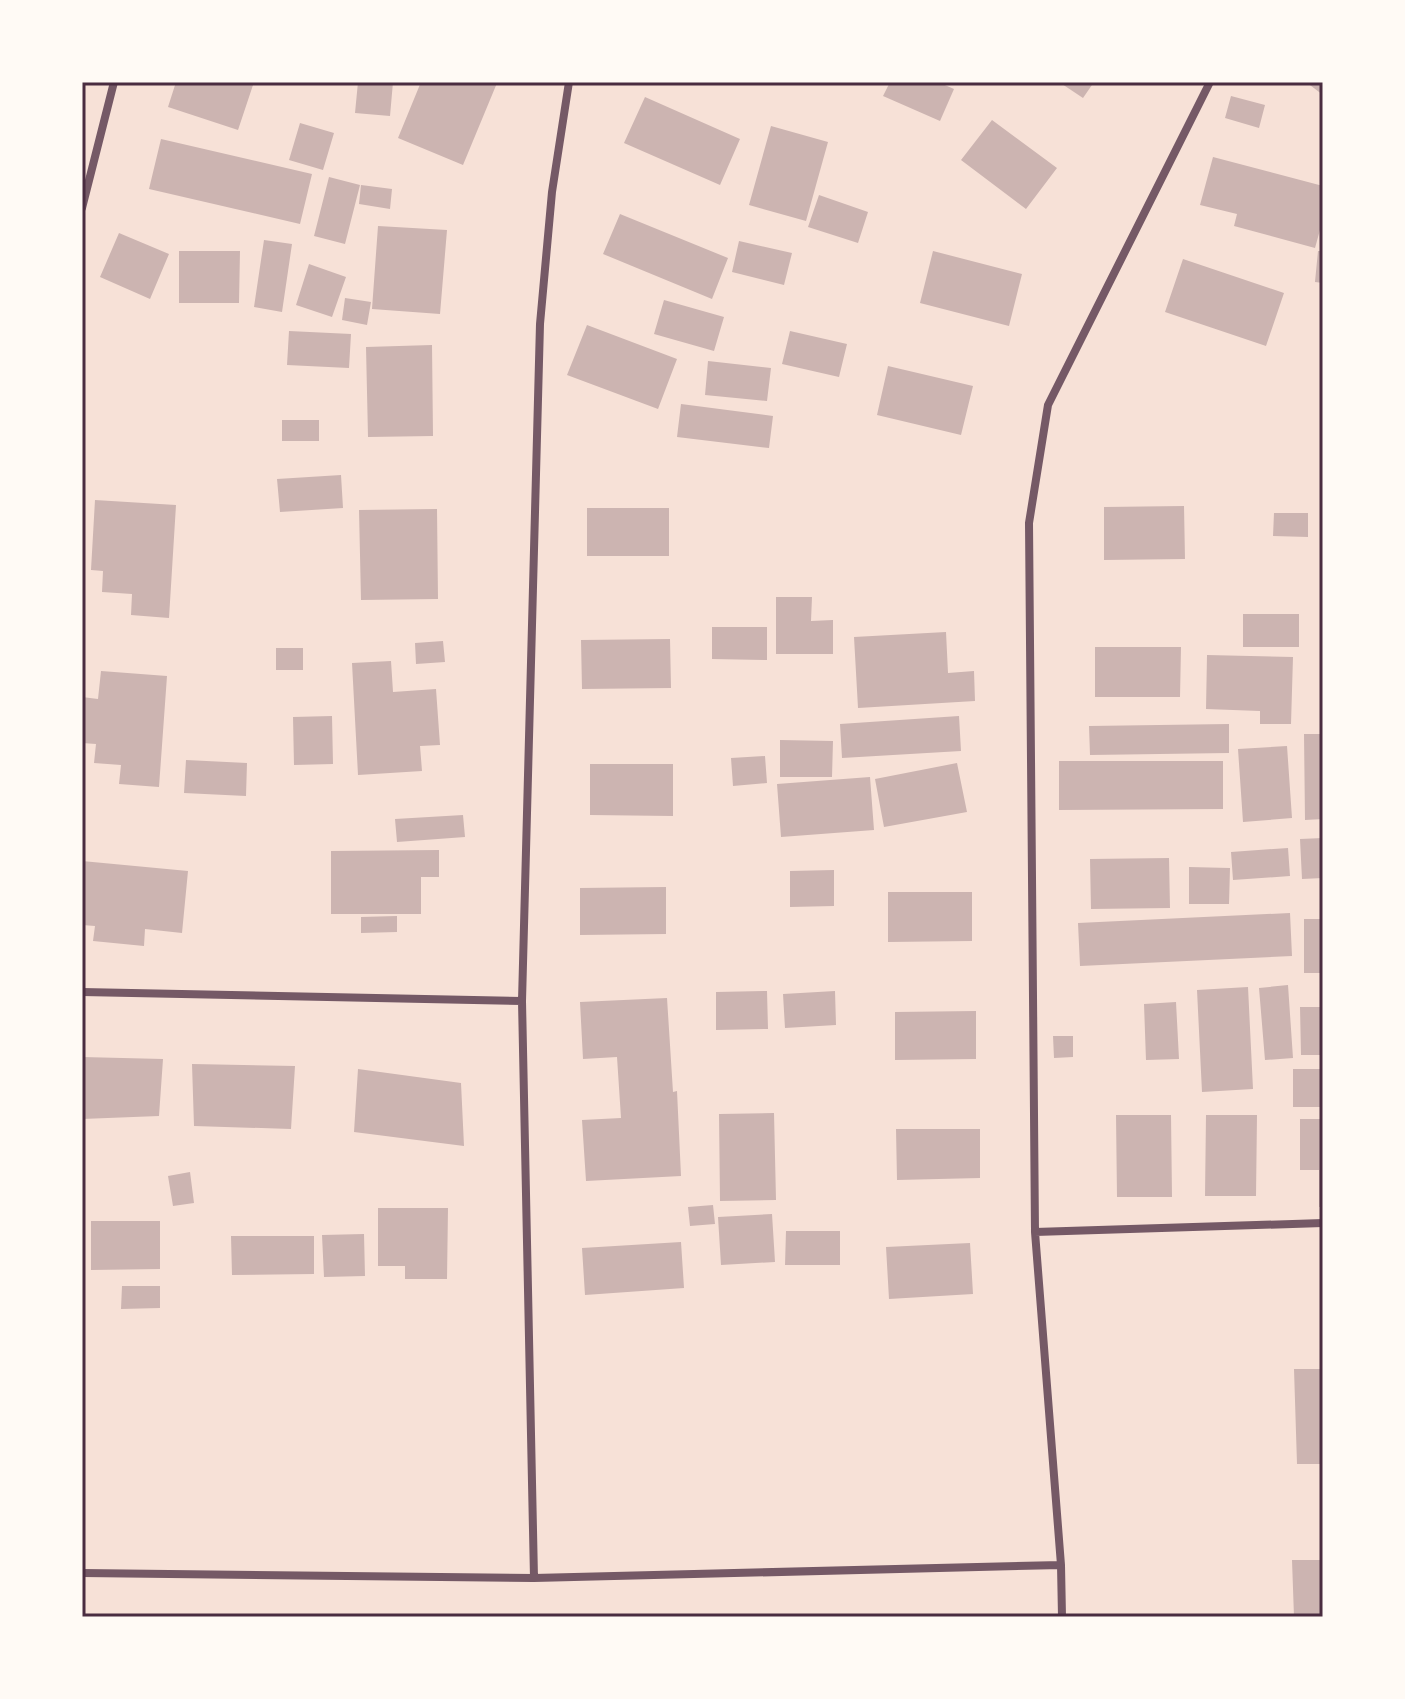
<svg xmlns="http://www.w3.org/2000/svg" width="1405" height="1699" font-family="'Work Sans',sans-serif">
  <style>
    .building { fill: #ccb4b1 }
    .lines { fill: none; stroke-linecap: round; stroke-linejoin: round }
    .minor { stroke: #755966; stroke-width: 8 }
    .neatline { fill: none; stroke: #4a2c40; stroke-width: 3 }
  </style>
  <rect width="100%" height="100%" fill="#f7e1d7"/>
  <!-- building -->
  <path class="building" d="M176,82H254L238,130L168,107Z
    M358,82H393L390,116L355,113Z
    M421,82L497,83L463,165L398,138Z
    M890,82H938L954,89L940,121L883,96Z
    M1059,82H1094L1083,98Z
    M1306,82H1323V95Z
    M1231,96L1265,105L1259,128L1225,118Z
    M645,97L740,139L720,185L624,143Z
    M992,120L1057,168L1026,209L961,160Z
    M300,123L334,133L323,170L289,160Z
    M771,126L828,142L806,221L749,205Z
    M161,139L312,174L300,224L149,189Z
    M1213,157L1323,186V219L1315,248L1234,226L1237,214L1200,205Z
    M329,177L360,185L345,244L314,236Z
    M361,185L392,189L390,209L359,204Z
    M819,195L868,212L858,243L808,227Z
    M620,214L728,258L712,299L603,254Z
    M378,226L447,230L440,314L372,309Z
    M119,233L169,254L150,299L100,277Z
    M264,240L292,244L282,312L254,307Z
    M739,241L792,253L784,285L732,272Z
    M179,251H240L239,303H179Z
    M933,251L1022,274L1009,326L920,303Z
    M1318,251H1323V283L1315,282Z
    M1183,259L1284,293L1266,346L1165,312Z
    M309,264L346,277L332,317L296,305Z
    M345,298L371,302L367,325L342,320Z
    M664,300L724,317L714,351L654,334Z
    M587,325L677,359L658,409L567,375Z
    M289,331L351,334L349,368L287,365Z
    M790,331L847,344L839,377L782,364Z
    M432,345L433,436L368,437L366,347Z
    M708,361L771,368L767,401L705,395Z
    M888,366L973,386L961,435L877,415Z
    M681,404L773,416L769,448L677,437Z
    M282,420H319V441H282Z
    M341,475L343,508L280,512L277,479Z
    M95,500L176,505L169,618L131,615L132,594L102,592L103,571L91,570Z
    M1184,506L1185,559L1104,560V507Z
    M587,508H669V556H587Z
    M437,509L438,599L361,600L359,510Z
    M1274,513H1308V537L1273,536Z
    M776,597H812L811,621L833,620V654H776Z
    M1243,614H1299V647H1243Z
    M712,627H767V660L712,659Z
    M946,632L948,673L974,671L975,701L858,708L854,637Z
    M670,639L671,688L582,689L581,640Z
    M443,641L445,662L416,664L415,643Z
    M1095,647H1181L1180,697H1095Z
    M276,648H303V670H276Z
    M1207,655L1293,657L1291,724H1260V711L1206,709Z
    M391,661L393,692L436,689L440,745L420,746L422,771L358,775L352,663Z
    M101,671L167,676L159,787L119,784L121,765L94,763L96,744L82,743V697L98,699Z
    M332,716L333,764L294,765L293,717Z
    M959,716L961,751L842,758L840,724Z
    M1229,724V753L1090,755L1089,726Z
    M1304,734H1323V819L1305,820Z
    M780,740L833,741L832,777H780Z
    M1287,746L1292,818L1243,822L1238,749Z
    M765,756L767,783L733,786L731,758Z
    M186,760L247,763L246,796L184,793Z
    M1059,761H1223V809L1059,810Z
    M957,763L967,812L884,827L875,779Z
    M590,764H673V816L590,815Z
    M870,777L874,830L781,837L777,784Z
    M463,815L465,837L397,842L395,819Z
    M1323,838V878L1302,879L1300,839Z
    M1288,848L1290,876L1233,880L1231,852Z
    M439,850V877H421V914H331V851Z
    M1169,858L1170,908L1091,909L1090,859Z
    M82,861L188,871L182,933L145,929L144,946L93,941L95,926L82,925Z
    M1189,867L1230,868L1229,904H1189Z
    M834,870V906L790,907V871Z
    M666,887V934L580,935V888Z
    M888,892H972V941L888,942Z
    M1290,913L1292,956L1080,966L1078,923Z
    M397,916V932L361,933V917Z
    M1304,919H1323V973H1304Z
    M1288,985L1293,1058L1265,1060L1259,988Z
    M1248,987L1253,1089L1202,1092L1197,990Z
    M767,991L768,1029L716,1030V992Z
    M835,991L836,1025L785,1028L783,994Z
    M667,998L673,1092L677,1091L681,1176L586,1181L582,1120L621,1118L617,1057L583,1059L580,1002Z
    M1176,1002L1179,1059L1146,1060L1144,1004Z
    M1300,1007H1323V1055H1301Z
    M976,1011V1059L895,1060V1012Z
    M1053,1036H1073V1057L1054,1058Z
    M82,1057L163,1059L159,1116L82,1119Z
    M192,1064L295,1066L291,1129L194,1126Z
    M358,1069L461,1083L464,1146L354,1132Z
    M1293,1069H1321V1107H1293Z
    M774,1113L776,1200L720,1201L719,1114Z
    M1116,1115H1171L1172,1197H1117Z
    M1206,1115H1257L1256,1196H1205Z
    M1300,1119H1323V1207H1319V1170H1300Z
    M896,1129H980V1178L897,1180Z
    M190,1172L194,1203L173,1206L168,1176Z
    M713,1205L715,1224L690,1226L688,1207Z
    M378,1208H448L447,1279H405V1266H378Z
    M772,1214L775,1262L721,1265L718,1217Z
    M91,1221H160V1269L91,1270Z
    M786,1231H840V1265H785Z
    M364,1234L365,1276L324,1277L322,1235Z
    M231,1236H314V1274L232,1275Z
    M681,1242L684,1288L585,1295L582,1248Z
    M970,1243L973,1294L889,1299L886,1247Z
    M122,1286H160V1308L121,1309Z
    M1294,1369H1323V1464H1297Z
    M1292,1560H1323V1617H1294Z"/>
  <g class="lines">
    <!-- minor -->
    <path class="minor" d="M82,208L114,82
      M82,992L522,1001L540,324L552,192L569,82
      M522,1001L534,1578
      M1035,1232L1323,1223
      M82,1573L534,1578L1061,1565
      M1062,1617L1061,1565L1035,1232L1029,523L1048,405L1210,82"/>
  </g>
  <!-- border -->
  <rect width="1405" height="1699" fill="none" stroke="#fffaf5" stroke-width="168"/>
  <rect x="84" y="84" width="1237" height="1531" class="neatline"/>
</svg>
